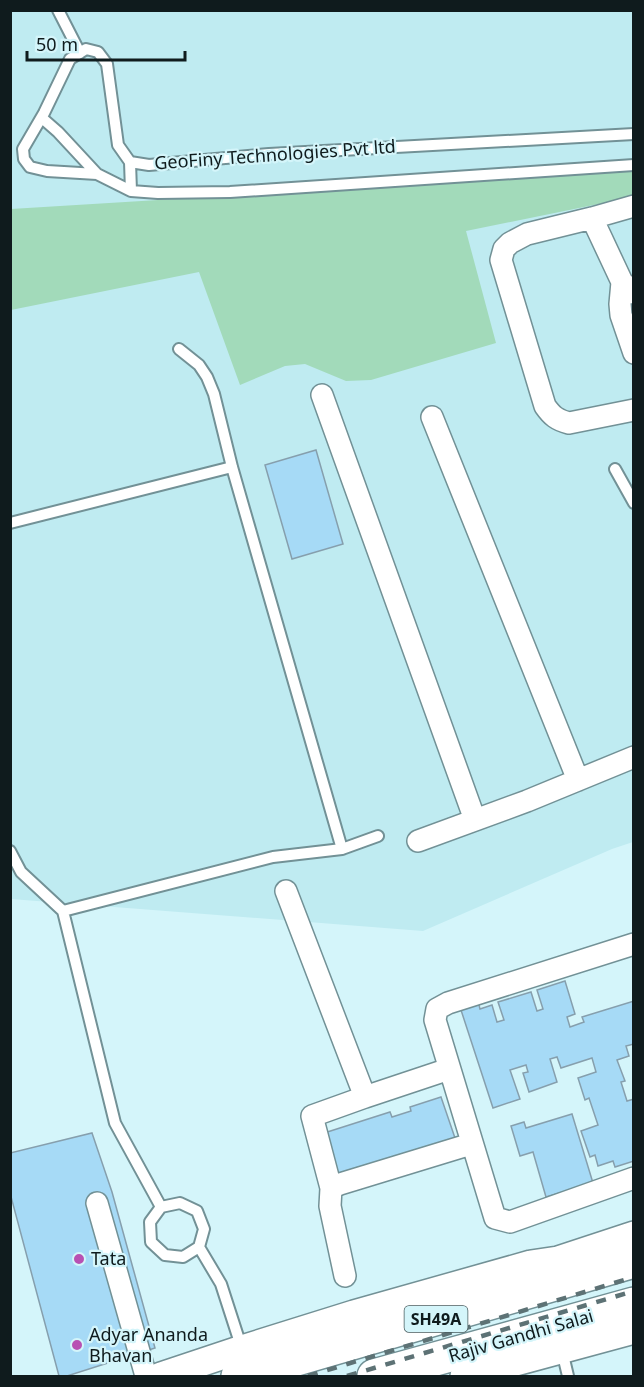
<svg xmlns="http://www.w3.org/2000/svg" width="644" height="1387" font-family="'Noto Sans',sans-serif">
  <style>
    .built { fill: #bfebf1 }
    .green { fill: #a2daba }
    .building { fill: #a6daf6; stroke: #869fad; stroke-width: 1.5 }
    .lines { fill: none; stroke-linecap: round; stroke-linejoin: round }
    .service-casing { stroke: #729196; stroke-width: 14 }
    .minor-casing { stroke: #729196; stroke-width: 24 }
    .tertiary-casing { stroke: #729196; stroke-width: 30 }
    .primary-casing { stroke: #729196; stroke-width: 36 }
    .service { stroke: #fff; stroke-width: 10 }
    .minor { stroke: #fff; stroke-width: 21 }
    .tertiary { stroke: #fff; stroke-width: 27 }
    .primary { stroke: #fff; stroke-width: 33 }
    .rail { stroke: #5d7275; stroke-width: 4.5; stroke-dasharray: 10 10; stroke-linecap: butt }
    .poi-dot { fill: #b850b3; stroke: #d4f5fa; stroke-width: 2 }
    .labels { text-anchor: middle; stroke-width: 4.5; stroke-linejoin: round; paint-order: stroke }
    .shield { fill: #d4f5fa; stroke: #4a5c5f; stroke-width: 1.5 }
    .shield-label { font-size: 16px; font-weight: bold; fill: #0f1b1d }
    .street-label { font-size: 18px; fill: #0f1b1d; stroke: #d4f5fa }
    .poi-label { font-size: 18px; fill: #0f1b1d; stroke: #d4f5fa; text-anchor: start }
  </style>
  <rect width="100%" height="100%" fill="#d4f5fa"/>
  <!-- built -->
  <path class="built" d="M10,11H633V842L612,849L423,931L11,899Z"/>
  <!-- green -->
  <path class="green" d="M633,171V197L466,231L496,343L371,380L346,381L305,364L285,366L240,385L199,272L11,310V209Z"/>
  <!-- building -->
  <path class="building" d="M316,450L343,544L292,559L265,465Z
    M565,981L575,1014L567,1017L570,1027L584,1022L582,1017L634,1001V1044L626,1046L629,1056L617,1060L625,1081L621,1082L627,1101L634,1099V1161L615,1167L613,1161L598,1166L595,1155L590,1157L581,1131L598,1125L589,1098L585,1100L578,1078L596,1072L592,1058L561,1068L557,1057L550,1059L557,1082L529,1092L523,1073L528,1072L526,1065L510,1070L520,1099L493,1108L460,1007L478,1001L480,1009L492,1005L497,1022L504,1020L498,1002L531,992L537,1011L543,1009L537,990Z
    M441,1097L455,1138L335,1176L321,1134L390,1112L392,1117L411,1111L410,1107Z
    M572,1114L593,1183L546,1197L533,1152L520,1156L511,1126L524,1122L526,1128Z
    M92,1133L112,1192L155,1348L67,1376H59L10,1193V1153Z"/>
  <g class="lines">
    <!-- service casing -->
    <g class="service-casing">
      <path id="service" d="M58,10L80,53
        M42,118L58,132L97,174
        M634,134L269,154L149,165L130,162L118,145L107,64L98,52L86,49L70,59L44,113L23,149L24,159L30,167L47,171L97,174L131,191L158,193L230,192L634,165
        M130,162L131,191
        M179,349L199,365L207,377L214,394L232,467L342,849
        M615,469L634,503
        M10,523L232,467
        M10,851L21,872L63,911L115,1123L161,1207
        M63,911L273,857L342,849L378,836
        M199,1247L183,1257L165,1255L151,1242L150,1222L161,1207L180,1203L197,1211L204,1229L199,1247L221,1284L242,1349
        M562,1351L568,1376"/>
    </g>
    <!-- minor casing -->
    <g class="minor-casing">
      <path id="minor" d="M634,206L592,218L527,234L510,243L504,249L501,260L545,406C552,416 557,420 569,423L634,410
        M592,218L622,282
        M634,293L622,282L620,304L621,315L634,353
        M322,395L475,820
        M432,417L578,780
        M418,841L527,801L634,757
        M286,891L365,1097L312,1116L331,1188
        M634,944L448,1003L437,1009L435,1020L495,1218L510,1222L634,1178
        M365,1097L449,1069
        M97,1203L146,1376
        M345,1276L330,1206L331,1188L340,1184L471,1144"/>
    </g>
    <!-- tertiary casing -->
    <g class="tertiary-casing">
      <path id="tertiary" d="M161,1376L242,1349L354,1314L531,1264L558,1260L634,1235
        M464,1376L634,1330"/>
    </g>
    <!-- primary casing -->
    <g class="primary-casing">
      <path id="primary" d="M238,1376L634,1261
        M374,1376L634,1304"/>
    </g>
    <!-- service -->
    <use href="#service" class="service"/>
    <!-- minor -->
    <use href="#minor" class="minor"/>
    <!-- tertiary -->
    <use href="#tertiary" class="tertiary"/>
    <!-- primary -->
    <use href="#primary" class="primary"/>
    <!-- rail -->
    <path class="rail" d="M308,1376L634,1277
      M347,1376L634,1291"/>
  </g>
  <!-- markers -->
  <g class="poi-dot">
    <circle cx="79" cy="1259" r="6"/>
    <circle cx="77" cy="1345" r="6"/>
  </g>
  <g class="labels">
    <!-- shield labels -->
    <rect class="shield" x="404.5" y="1306" width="63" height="26" rx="4.5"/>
    <g class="shield-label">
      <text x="436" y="1325">SH49A</text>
    </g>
    <!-- street labels -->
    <g class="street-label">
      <text transform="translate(275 155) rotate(-4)" y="6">GeoFiny Technologies Pvt ltd</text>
      <text transform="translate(521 1336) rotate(-16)" y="6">Rajiv Gandhi Salai</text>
    </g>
    <!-- poi labels -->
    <g class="poi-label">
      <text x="91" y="1265">Tata</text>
      <text x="89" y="1341">Adyar Ananda<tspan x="89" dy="21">Bhavan</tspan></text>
    </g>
  </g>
  <!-- border -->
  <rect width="644" height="1387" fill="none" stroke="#0f1b1d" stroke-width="24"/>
  <!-- scale -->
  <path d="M27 51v9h158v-9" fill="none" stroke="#0f1b1d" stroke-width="3"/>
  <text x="36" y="51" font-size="18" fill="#0f1b1d" stroke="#d4f5fa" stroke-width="4.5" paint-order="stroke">50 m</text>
</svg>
